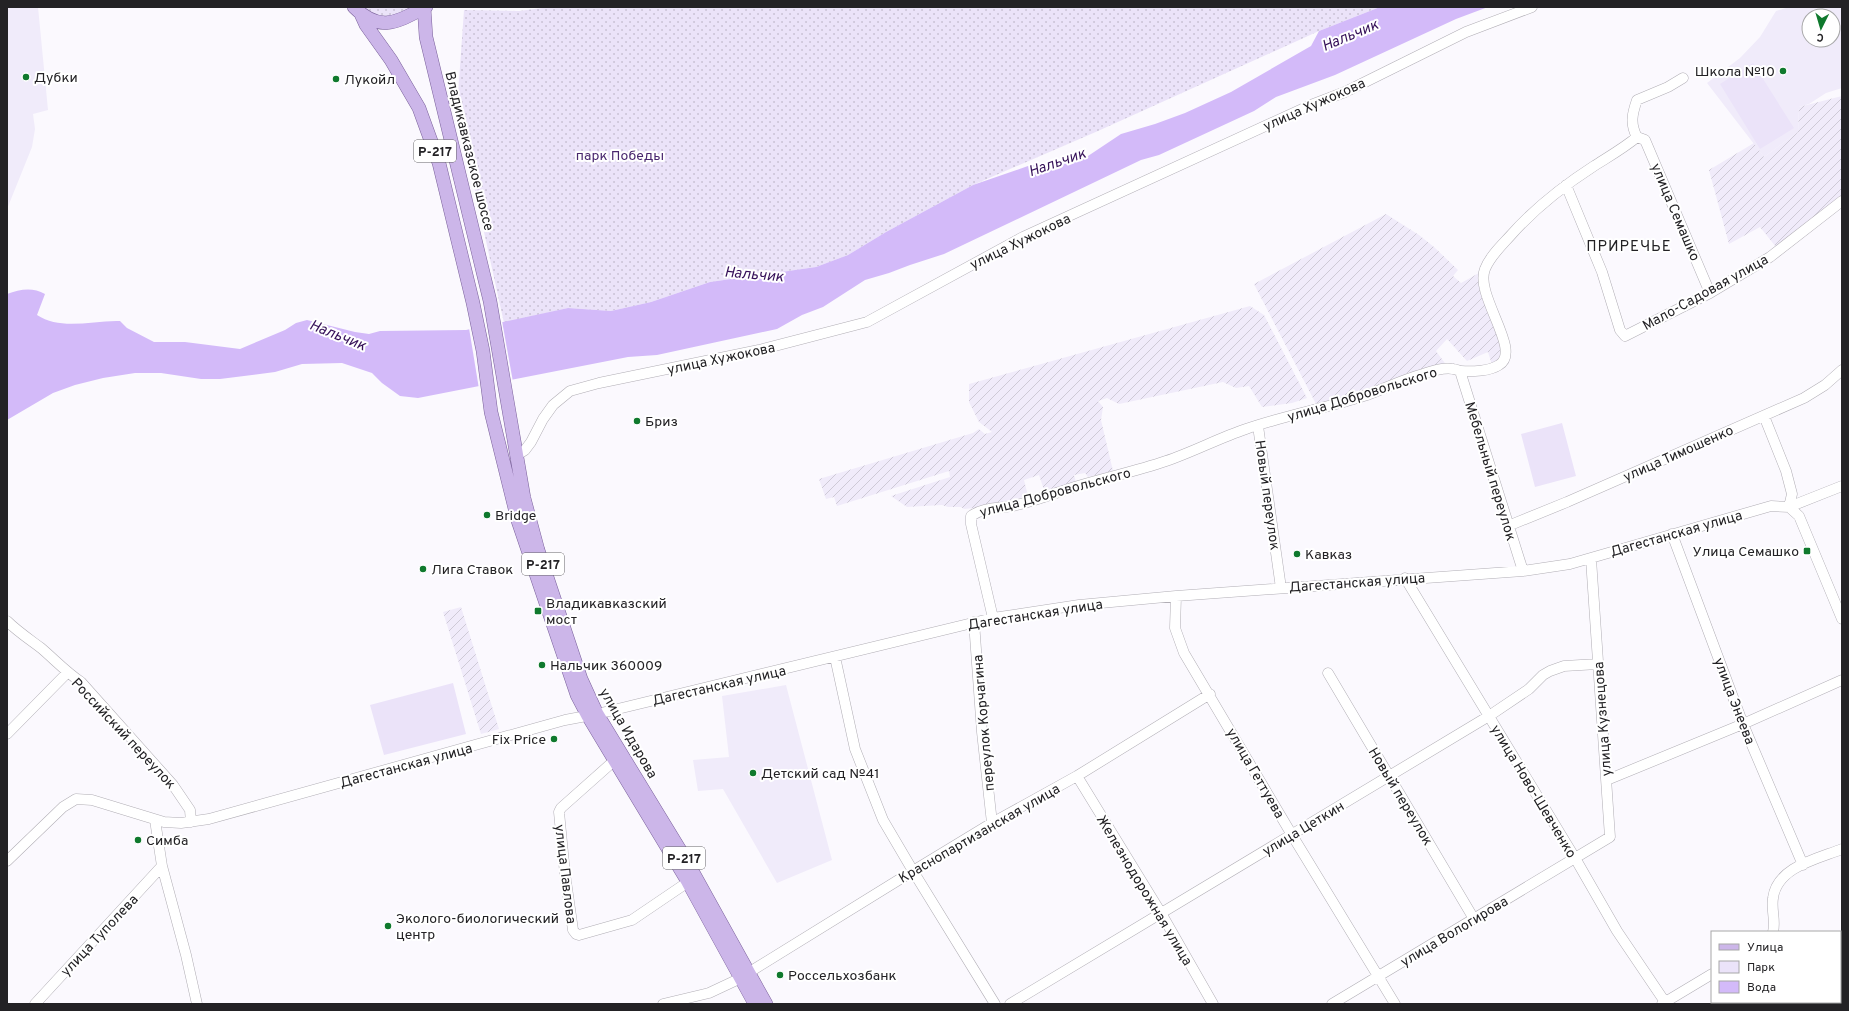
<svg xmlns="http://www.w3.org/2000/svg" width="1849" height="1011" font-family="Overpass,sans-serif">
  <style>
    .built { fill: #f0ebfa; fill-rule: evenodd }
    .industrial { fill: url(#industrial-furrows) }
    .green { fill: url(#green-dots) }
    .pitch { fill: #ebe3f9 }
    .water { fill: #d3baf9 }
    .pier { fill: #fbf9fe }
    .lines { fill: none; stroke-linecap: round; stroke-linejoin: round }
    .minor-casing { stroke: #b1aeb5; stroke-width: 11 }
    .major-casing { stroke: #7b629b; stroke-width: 14 }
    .minor { stroke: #fff; stroke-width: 10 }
    .major { stroke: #ccb6e9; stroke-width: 13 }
    .rail { stroke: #515053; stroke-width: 2.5; stroke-dasharray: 5 5; stroke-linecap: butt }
    .poi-dot { fill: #0f792d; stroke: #fff; stroke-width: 1.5 }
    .labels { text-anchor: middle; stroke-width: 4; stroke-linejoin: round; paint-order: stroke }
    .shield { fill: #fff; stroke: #656466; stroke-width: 1 }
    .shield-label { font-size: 13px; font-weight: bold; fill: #232225 }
    .poi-label { font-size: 14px; fill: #232225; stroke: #fff; text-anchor: start }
    .street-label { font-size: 14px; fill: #232225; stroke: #fff }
    .park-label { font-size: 14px; fill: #49276e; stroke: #fff }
    .water-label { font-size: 15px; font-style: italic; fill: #361159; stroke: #fff }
    .neighbourhood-label { font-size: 15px; letter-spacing: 1px; fill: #232225; stroke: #fff }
  </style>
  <defs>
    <pattern id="industrial-furrows" width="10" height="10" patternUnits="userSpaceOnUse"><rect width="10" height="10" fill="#f0ebfa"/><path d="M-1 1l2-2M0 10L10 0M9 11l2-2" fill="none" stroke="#cec9d6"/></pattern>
    <pattern id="green-dots" width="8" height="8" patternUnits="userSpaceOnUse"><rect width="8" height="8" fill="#ebe3f9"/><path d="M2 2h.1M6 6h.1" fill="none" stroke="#c9c2d5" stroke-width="1.8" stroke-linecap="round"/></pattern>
  </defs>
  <rect width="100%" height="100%" fill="#fbf9fe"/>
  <!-- built -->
  <path class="built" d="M7,7H38L48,110L33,114L35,129L32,147L7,209Z
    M1789,7H1842V88L1826,93L1809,104L1799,107L1798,132L1764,157L1707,83L1740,58L1760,37L1776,11ZM1809,16H1833V40H1809Z
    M786,685L832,860L777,883L723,789L698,791L693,760L729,757L722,696Z"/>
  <!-- industrial -->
  <path class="industrial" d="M1842,96V197L1776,247L1760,227L1729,244L1709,170L1754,143L1764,157L1798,132L1799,107Z
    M1386,214L1419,235L1434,247L1458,270L1453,276L1461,283L1479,273L1485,297L1503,345L1504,359L1492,365L1488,352L1467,361L1447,339L1436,351L1447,366L1407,373L1396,380L1316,404L1254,284Z
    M1250,306L1264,315L1307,398L1292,403L1262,407L1249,386L1236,388L1223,382L1119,404L1107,398L1098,401L1103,407L1101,420L1113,471L1088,477L1085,473L1074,475L1076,482L1045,493L1039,475L1024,480L1028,496L984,507L964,509L961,507H948L942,505L907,507L891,496L950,477L949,471L837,506L834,497L826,499L819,479L973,433L979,429L985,434L992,432L979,422L969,402V384Z
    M461,607L499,729L481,734L443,612Z"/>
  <!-- green -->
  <path class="green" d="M363,7H412C397,20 378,18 363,7Z
    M550,7H1380L1319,31L1098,131L973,185L886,232L848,255L816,267L710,282L651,302L611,311L568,308L504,323L457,109L464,10L519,11Z"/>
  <!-- pitch -->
  <path class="pitch" d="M1753,63L1794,128L1760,149L1720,84Z
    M1562,423L1576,476L1535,487L1521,434Z
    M453,683L466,734L384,755L370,705Z"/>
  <!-- water -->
  <path class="water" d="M1380,7H1488L1456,19L1335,75L1276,97L1254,111L1159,155L1141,160L944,254L910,265L889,273L865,280L823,307L802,315L777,329L657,355L628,357L418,398L400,396L382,383L372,373L342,363L302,364L275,372L220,379H201L161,373H135L103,378L75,385L53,393L7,420V294C20,289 33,287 45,294L37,315C61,331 93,320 120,321L127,328L154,342H185L240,349L285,330L296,323L307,320L355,332L369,334L380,331L466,330L568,308L611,311L651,302L710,282L816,267L848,255L886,232L973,185L1028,166L1062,160L1085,158L1121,134L1155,124L1185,113L1231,92L1311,46L1319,31Z"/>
  <!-- pier -->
  <path class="pier" d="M502,321L513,382L479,389L469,328Z"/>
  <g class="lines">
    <!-- minor casing -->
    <g class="minor-casing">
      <path id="minor" d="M1637,137L1645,140L1710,293
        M1566,185L1602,272L1620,330L1625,336L1710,293L1770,257L1842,201
        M1460,371L1523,571
        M1764,416L1786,471L1792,494L1789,507
        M1258,426L1281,588
        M517,455L525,450L531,442L543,419L553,405L570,391L599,383L759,350L867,322L1023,237L1311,105L1345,92L1466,32L1532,7
        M1789,507L1799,516L1842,619
        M1508,526L1567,502L1804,398L1825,385L1842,370
        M1672,534L1743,724L1803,865
        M1405,578L1575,858L1617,931L1665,1002
        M1176,596L1175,628L1184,653L1292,835L1395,1004
        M993,618L971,524V516C986,506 1000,509 1017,505C1038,500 1058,492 1078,486C1108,477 1137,471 1166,461C1193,452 1219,438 1246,429C1286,415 1327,408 1367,395C1386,388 1404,379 1423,374C1432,371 1444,367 1453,369C1455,369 1460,371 1461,371C1472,372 1490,371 1499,365C1523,351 1474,295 1485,269C1490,256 1502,245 1511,235C1535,208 1563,186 1594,166C1608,157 1624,148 1637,137C1630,124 1632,114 1637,100L1668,87L1683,78
        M7,621C17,631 29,639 41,648C54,659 66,672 81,682L173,785L190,810L191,822
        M974,622L982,732L992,823
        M835,657L855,749L883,820L913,871L995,1004
        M1328,673L1474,919
        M7,734L67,673
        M615,760L561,808L559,812L565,874L573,930L576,934L579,935L632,920L688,882
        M1077,776L1161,913L1213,1004
        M1607,780L1743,724L1842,680
        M155,820L162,866L186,955L197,1004
        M7,861L63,807L76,799L92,800L164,822L181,823L209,819L565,720L597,714L993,618L1079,605L1176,596L1523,571L1570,564L1771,506L1789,507L1842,486
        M1773,932C1776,921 1771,910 1773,898C1777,867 1817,859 1842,849
        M748,973L913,871L992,823L1077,776L1210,694
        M35,1004L162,866
        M663,1004L709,993L741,978
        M1010,1004L1489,716L1529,689L1543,675L1550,671L1564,666L1598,664
        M1332,1004L1610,837L1591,559
        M1662,1004L1712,974"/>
    </g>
    <!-- major casing -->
    <g class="major-casing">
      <path id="major" d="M354,7C381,34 398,21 426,7
        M424,7L426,37L490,301L524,498L538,550L581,679L597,714L686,860L766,1004
        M361,14L366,25L391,60L419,108L439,163L473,303L483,351L491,412L518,521L577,695L588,716L688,882L755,1004"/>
    </g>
    <!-- minor -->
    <use href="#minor" class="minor"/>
    <!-- major -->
    <use href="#major" class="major"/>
    <!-- rail -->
    <path class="rail" d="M1840,947L1842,946
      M1840,954L1842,953
      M1745,1004L1749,1002
      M1757,1004L1760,1002"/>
  </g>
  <!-- markers -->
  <g class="poi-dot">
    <circle cx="1783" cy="71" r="4"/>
    <circle cx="26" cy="77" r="4"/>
    <circle cx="336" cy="79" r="4"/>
    <circle cx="637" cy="421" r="4"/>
    <circle cx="487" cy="515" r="4"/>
    <rect x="1803" y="547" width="8" height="8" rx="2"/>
    <circle cx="1297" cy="554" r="4"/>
    <circle cx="423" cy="569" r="4"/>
    <rect x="534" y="607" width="8" height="8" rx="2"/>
    <circle cx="542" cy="665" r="4"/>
    <circle cx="554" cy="739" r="4"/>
    <circle cx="753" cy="773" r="4"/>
    <circle cx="138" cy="840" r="4"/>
    <circle cx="388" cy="926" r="4"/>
    <circle cx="780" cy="975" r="4"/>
  </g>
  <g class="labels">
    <!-- shield labels -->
    <g class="shield">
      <rect x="414" y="140" width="42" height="22" rx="3"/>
      <rect x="522" y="553" width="42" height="22" rx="3"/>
      <rect x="663" y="847" width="42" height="22" rx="3"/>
    </g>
    <g class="shield-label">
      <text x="435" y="156">Р-217</text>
      <text x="543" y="569">Р-217</text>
      <text x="684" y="863">Р-217</text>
    </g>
    <!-- poi labels -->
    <g class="poi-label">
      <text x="1775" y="76" text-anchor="end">Школа №10</text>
      <text x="34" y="82">Дубки</text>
      <text x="344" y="84">Лукойл</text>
      <text x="645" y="426">Бриз</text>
      <text x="495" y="520">Bridge</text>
      <text x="1799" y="556" text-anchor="end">Улица Семашко</text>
      <text x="1305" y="559">Кавказ</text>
      <text x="431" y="574">Лига Ставок</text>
      <text x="546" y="608">Владикавказский<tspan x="546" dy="16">мост</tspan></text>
      <text x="550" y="670">Нальчик 360009</text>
      <text x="546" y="744" text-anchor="end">Fix Price</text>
      <text x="761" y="778">Детский сад №41</text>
      <text x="146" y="845">Симба</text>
      <text x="396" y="923">Эколого-биологический<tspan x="396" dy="16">центр</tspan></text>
      <text x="788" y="980">Россельхозбанк</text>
    </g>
    <!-- street labels -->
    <g class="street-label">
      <text transform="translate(1314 104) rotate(-24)" y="5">улица Хужокова</text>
      <text transform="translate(470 151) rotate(76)" y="5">Владикавказское шоссе</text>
      <text transform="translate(1676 212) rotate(67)" y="5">улица Семашко</text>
      <text transform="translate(1020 241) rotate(-26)" y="5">улица Хужокова</text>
      <text transform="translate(1705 292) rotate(-29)" y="5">Мало-Садовая улица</text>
      <text transform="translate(721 358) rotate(-12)" y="5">улица Хужокова</text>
      <text transform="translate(1362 394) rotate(-17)" y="5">улица Добровольского</text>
      <text transform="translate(1678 453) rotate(-24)" y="5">улица Тимошенко</text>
      <text transform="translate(1491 471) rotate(73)" y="5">Мебельный переулок</text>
      <text transform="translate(1055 492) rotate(-15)" y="5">улица Добровольского</text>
      <text transform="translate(1268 495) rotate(82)" y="5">Новый переулок</text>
      <text transform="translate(1676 533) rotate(-16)" y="5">Дагестанская улица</text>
      <text transform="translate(1357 582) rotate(-4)" y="5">Дагестанская улица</text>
      <text transform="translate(1035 614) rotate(-9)" y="5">Дагестанская улица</text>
      <text transform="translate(719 685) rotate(-13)" y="5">Дагестанская улица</text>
      <text transform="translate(1735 701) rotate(69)" y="5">улица Энеева</text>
      <text transform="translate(1602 719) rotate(-94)" y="5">улица Кузнецова</text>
      <text transform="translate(983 723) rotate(-95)" y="5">переулок Корчагина</text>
      <text transform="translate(124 733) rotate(47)" y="5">Российский переулок</text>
      <text transform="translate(629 733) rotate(60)" y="5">улица Идарова</text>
      <text transform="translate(406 765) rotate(-15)" y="5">Дагестанская улица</text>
      <text transform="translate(1256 773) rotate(60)" y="5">улица Геттуева</text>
      <text transform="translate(1534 791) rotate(59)" y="5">улица Ново-Шевченко</text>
      <text transform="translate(1401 796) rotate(59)" y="5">Новый переулок</text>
      <text transform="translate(1303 828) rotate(-31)" y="5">улица Цеткин</text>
      <text transform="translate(979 833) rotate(-30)" y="5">Краснопартизанская улица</text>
      <text transform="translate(566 874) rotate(83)" y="5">улица Павлова</text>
      <text transform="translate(1145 890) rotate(59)" y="5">Железнодорожная улица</text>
      <text transform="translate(1454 931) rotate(-31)" y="5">улица Вологирова</text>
      <text transform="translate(99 935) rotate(-47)" y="5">улица Туполева</text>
    </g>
    <!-- park labels -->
    <g class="park-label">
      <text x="620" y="160">парк Победы</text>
    </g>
    <!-- water labels -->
    <g class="water-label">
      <text transform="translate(1350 35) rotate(-23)" y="5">Нальчик</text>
      <text transform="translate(1057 162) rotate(-19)" y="5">Нальчик</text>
      <text transform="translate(754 274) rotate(5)" y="5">Нальчик</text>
      <text transform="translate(338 335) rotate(22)" y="5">Нальчик</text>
    </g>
    <!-- neighbourhood labels -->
    <g class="neighbourhood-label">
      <text x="1629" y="251">ПРИРЕЧЬЕ</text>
    </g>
  </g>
  <!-- border -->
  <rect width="1849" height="1011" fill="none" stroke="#232225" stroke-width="16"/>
  <!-- legend -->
  <rect x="1711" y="931" width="130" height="72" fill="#ffffff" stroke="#a7a7a8"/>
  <rect x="1719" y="944" width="20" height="6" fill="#ccb6e9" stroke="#a7a7a8"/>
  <text x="1747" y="951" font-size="12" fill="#232225">Улица</text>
  <rect x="1719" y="961" width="20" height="12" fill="#ebe3f9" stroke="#a7a7a8"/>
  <text x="1747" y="971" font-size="12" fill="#232225">Парк</text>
  <rect x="1719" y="981" width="20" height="12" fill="#d3baf9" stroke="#a7a7a8"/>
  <text x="1747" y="991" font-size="12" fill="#232225">Вода</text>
  <!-- north arrow -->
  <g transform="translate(1821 28) rotate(185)"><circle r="19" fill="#ffffff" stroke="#a7a7a8"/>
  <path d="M0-3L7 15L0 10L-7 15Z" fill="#0f792d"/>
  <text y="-6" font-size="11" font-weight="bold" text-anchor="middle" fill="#232225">С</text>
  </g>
</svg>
